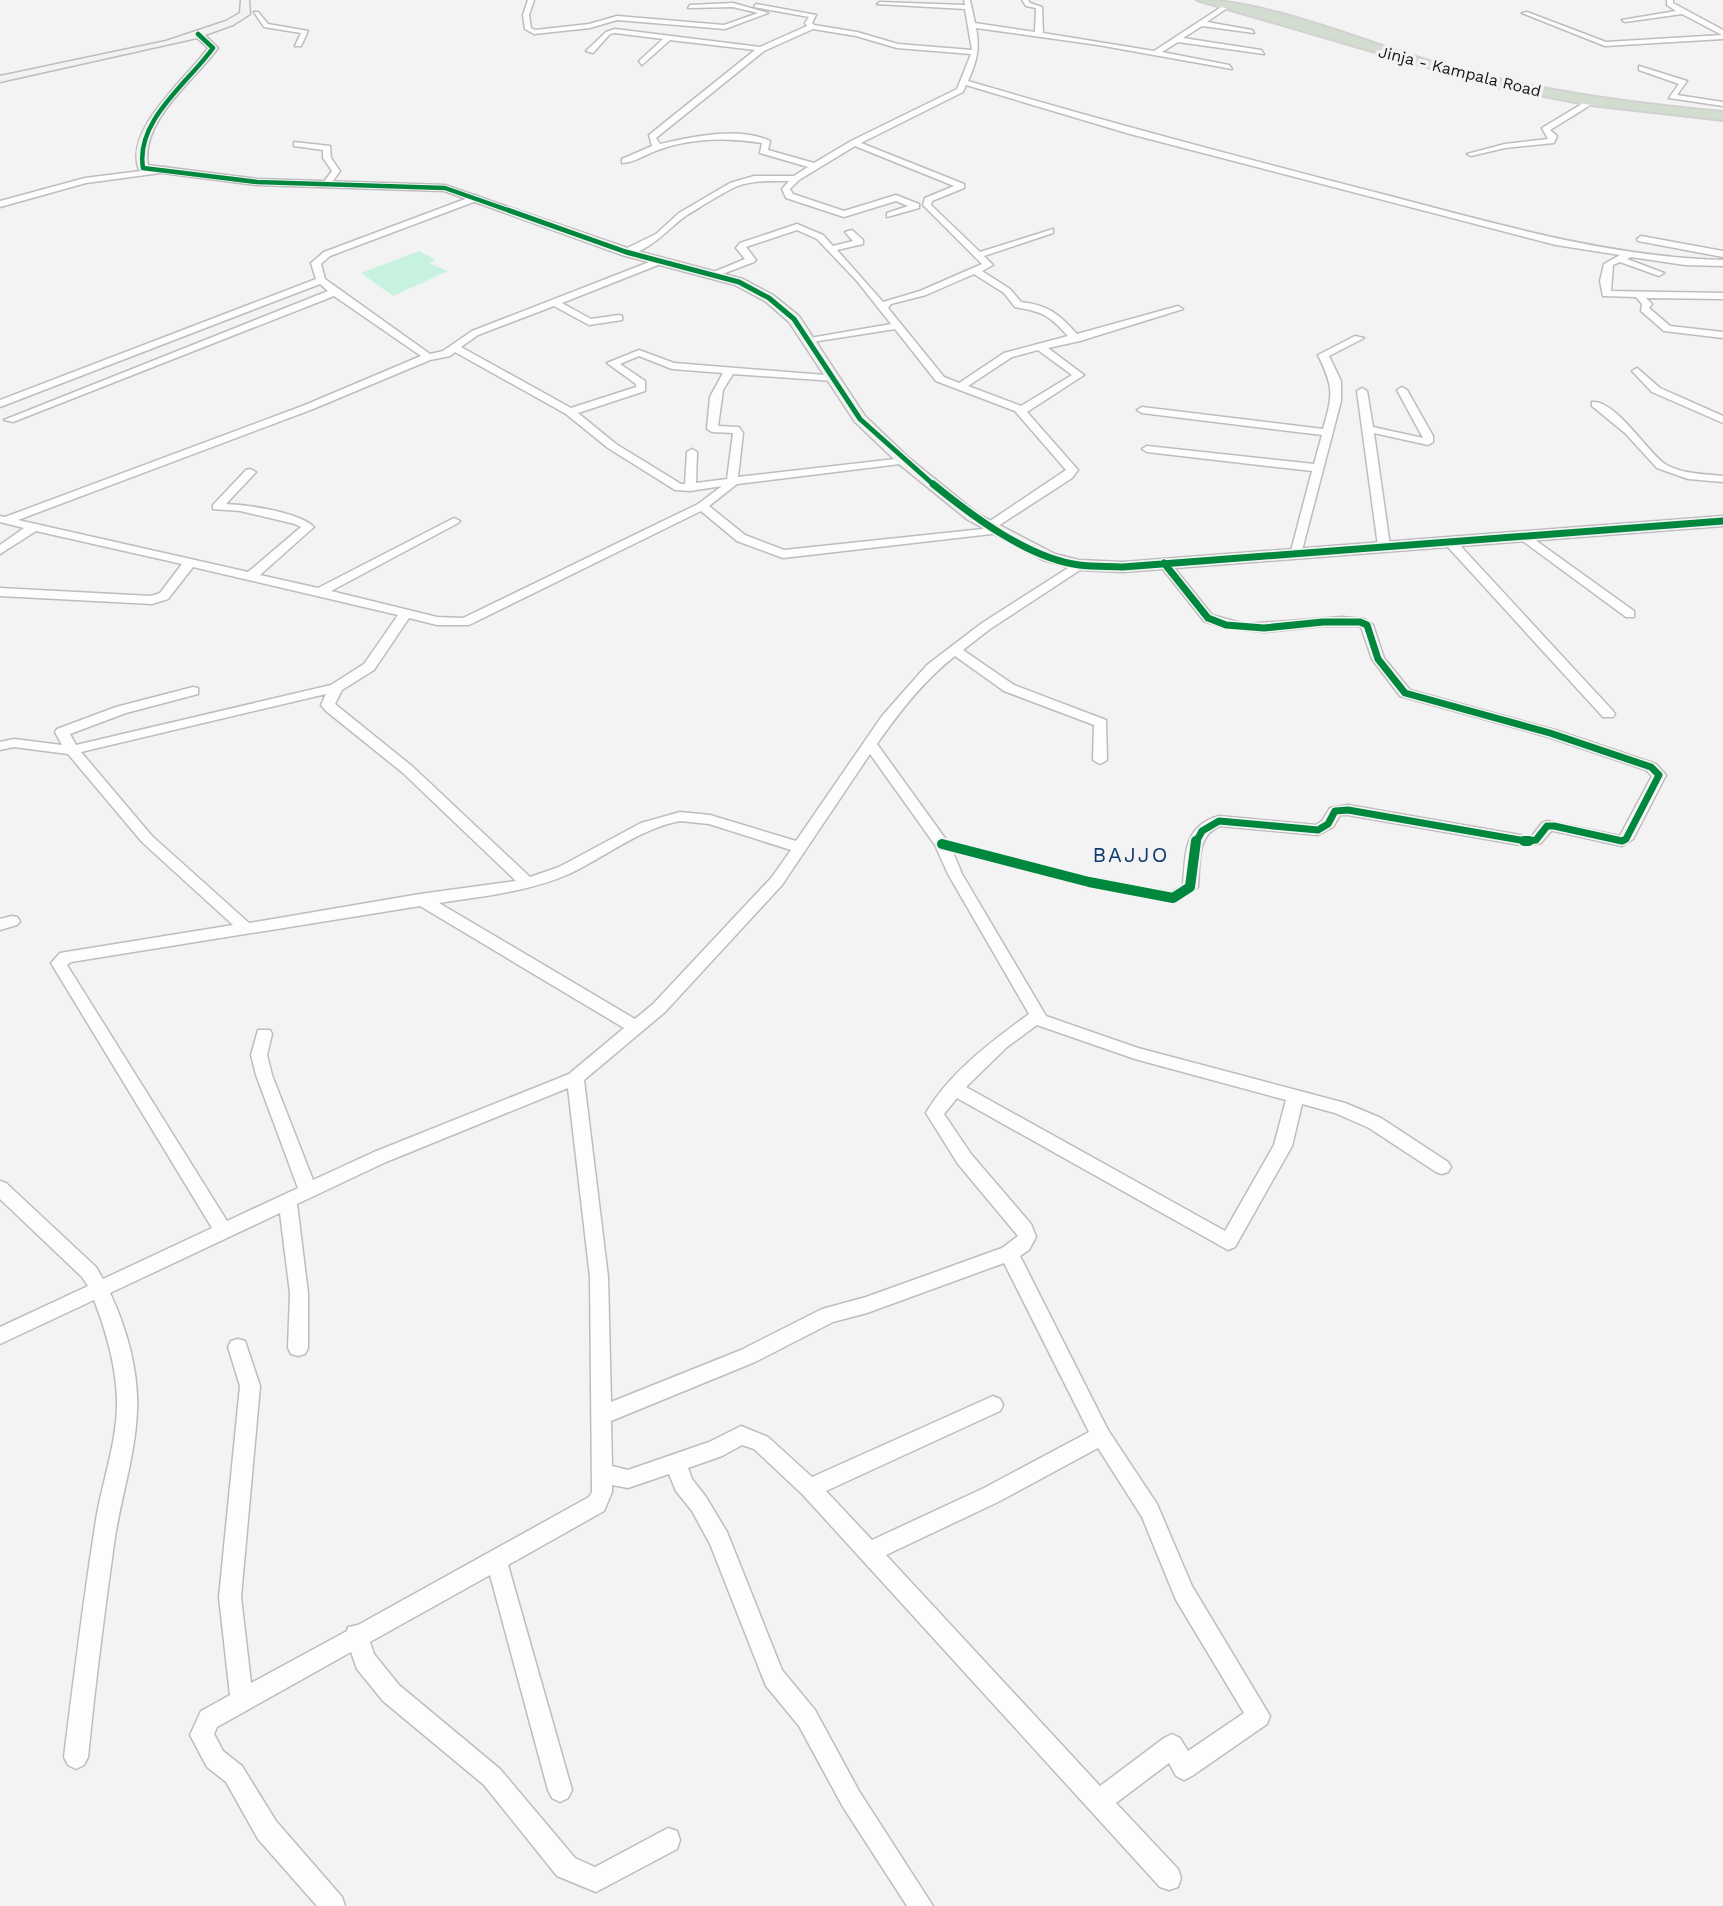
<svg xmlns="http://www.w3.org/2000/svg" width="1723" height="1906" font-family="'Work Sans',sans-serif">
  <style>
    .green { fill: #c6f2df }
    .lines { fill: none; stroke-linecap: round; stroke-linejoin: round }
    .street-casing { stroke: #bdbdbe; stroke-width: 3 }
    .secondary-casing { stroke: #bdbdbe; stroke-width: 3 }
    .highway-casing { stroke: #d1d1d1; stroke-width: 4 }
    .street { fill: #fdfdfd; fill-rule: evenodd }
    .secondary { fill: #f0f3f0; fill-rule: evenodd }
    .highway { fill: #d2ddcf; fill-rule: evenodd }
    .cycleway-far3-casing { stroke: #f3f3f4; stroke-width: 6 }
    .cycleway-far2-casing { stroke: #f3f3f4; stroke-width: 8 }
    .cycleway-far1-casing { stroke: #f3f3f4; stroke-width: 10 }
    .cycleway-casing { stroke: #f3f3f4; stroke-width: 14 }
    .cycleway-far3 { stroke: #00873e; stroke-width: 4.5 }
    .cycleway-far2 { stroke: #00873e; stroke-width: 5 }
    .cycleway-far1 { stroke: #00873e; stroke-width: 7 }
    .cycleway { stroke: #00873e; stroke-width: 10 }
    .labels { text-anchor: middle; stroke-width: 7; stroke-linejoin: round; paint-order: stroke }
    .far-street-label { font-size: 16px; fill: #141414; stroke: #f3f3f4 }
    .quarter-label { font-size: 21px; letter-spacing: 2px; fill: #0f3b6e; stroke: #f3f3f4 }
  </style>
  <rect width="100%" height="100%" fill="#f3f3f4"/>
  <!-- green -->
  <path class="green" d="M419,251L436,260L429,263L448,271L393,296L361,273Z"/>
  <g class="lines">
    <!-- street casing -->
    <g class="street-casing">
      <path id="street" d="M528,0H534L529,15L531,28L535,30L589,24L617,16L724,25L758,13L733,7L688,8L690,5L733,3L768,13L725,29L617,20L590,28L534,34L525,29L523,15Z
        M964,0H970L975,23L1035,32L1036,8L1026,6L1022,0H1028L1030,3L1042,7L1043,33L1154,51L1226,4H1230V6L1207,22L1252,30L1254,33L1202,26L1183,38L1261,50L1264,54L1178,42L1162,52L1229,65L1232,69L1098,45L976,28C980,48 977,61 968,81C1107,122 1246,159 1386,195C1497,224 1608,257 1723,260V266L1685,265L1631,257L1627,259L1664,273L1659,276L1620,262L1613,265L1611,291L1723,293V299L1646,298L1652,304L1649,308L1670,326L1723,332V338L1664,331L1641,311L1642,304L1636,297L1603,296L1600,281L1604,264L1620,255L1556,245L1130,134L966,85L963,92L861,143L964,184V188L932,201L931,205L980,252L1053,229V233L984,256L993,265L982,271L1010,289L1021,302C1048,305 1059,314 1077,334L1178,306L1183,309L1080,341L1048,348L1084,375L1027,412L1078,470L1072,478L995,528L1000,529V533L783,558L737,541L701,511L469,625H437L409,618L374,670L342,690L335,704L413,767L530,877L559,867L641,823L680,812L710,815L796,841L882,716L927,665L982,623L1079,561L1085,565L1083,568L990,629L963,650L1014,685L1106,720L1107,760L1100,764L1093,760L1094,725L1004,691L955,656C924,680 899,712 877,744L947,841L1089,877L1171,892L1183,885C1186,854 1183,826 1219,816L1316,825L1322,821L1330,808L1348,805L1526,836H1532L1542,823L1547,821L1620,836L1652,776L1646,770L1545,736L1400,696L1372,659L1361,627L1358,626H1323L1264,632L1222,627L1204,621L1158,563L1164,559L1168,560L1212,615L1245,624L1342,617L1364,619L1373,625L1384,658L1410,690L1555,730L1656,764L1666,775L1633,839L1622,846L1554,831H1551L1541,843L1526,846L1348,815H1340L1333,827L1318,835L1220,826C1196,835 1200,865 1198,887L1173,903L1089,887L953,852L962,874L1046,1016L1138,1048L1345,1103L1381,1118L1448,1162L1451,1167L1448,1172L1442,1174L1436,1172L1369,1128L1335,1113L1302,1104L1292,1146L1235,1247L1228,1250L957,1098L944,1114L971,1154L1031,1224L1036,1237L1029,1250L1020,1256L1108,1430L1157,1504L1192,1586L1270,1716L1267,1724L1192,1776L1184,1780L1176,1776L1169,1763L1116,1803L1178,1869L1181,1878L1178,1887L1169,1890L1160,1887L803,1495L754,1449L742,1445L722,1456L688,1468L692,1479L706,1497L727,1532L782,1670L815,1710L859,1791L933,1906H907L843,1807L799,1726L766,1686L710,1544L692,1511L676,1491L669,1474L628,1488L612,1485V1492L604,1511L508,1565L572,1790L568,1798L560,1802L552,1798L548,1790L490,1575L370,1642L374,1654L399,1685L500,1769L575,1858L595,1867L668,1828L677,1831L680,1840L677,1849L596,1892L557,1876L484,1785L383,1701L357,1669L351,1652L217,1727L214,1734L223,1751L242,1766L276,1821L342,1897L345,1906H317L258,1839L226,1782L207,1767L190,1735L201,1711L230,1695L219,1597L240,1386L228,1347L231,1341L238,1339L245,1341L260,1386L241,1597L251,1683L347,1631L348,1627L358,1625L589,1497L592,1492L590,1277L568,1088L386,1162L297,1204L308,1293V1348L305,1354L298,1356L291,1354L288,1348L290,1293L280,1213L110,1293C127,1329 139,1372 137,1412C135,1457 120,1500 114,1544C104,1615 95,1686 88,1757L84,1765L76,1769L68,1765L64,1757C74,1676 84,1594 97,1514C104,1476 118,1438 117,1399C116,1365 106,1331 94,1300L0,1344V1327L88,1286L82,1277L0,1199V1181L6,1183L96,1267L103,1279L212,1228L51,963L60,953L66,952L233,925L142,842L68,754L14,747L0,750V742L14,739L62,745L55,732L57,729L116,707L193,687L198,688V694L126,713L70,734L76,745L331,685L364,664L398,615L193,567L168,599L152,604L0,596V588L151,596L160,593L182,564L36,531L0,554V545L24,528L0,522V516L5,517L305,405L421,356L334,296L13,422L4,420L328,291L320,284L0,407V400L316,279L311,263L324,252L476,195L480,198L479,200L330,256L321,264L325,279L430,354L443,351L472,331L657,259H663V263L562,303L591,319L619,315L622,316V320L589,325L554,306L478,335L461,347L571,408L636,387V384L607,363L639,350L674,363L838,376V380L834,381L733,374L723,390L718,426L739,427L743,433L738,477L904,458L908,459V463L737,484L709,506L745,535L784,550L983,529L984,525L1066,470L1015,411L936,381L895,329L806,343L805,341L810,338L891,324L857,281L817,239L797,230L746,247L756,260L754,262L717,276L709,274L745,259L736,248L740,243L797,224L823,235L833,246L853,241L845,232L852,230L863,240V244L837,250L883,302L920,291L982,264L923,205L925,198L954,186L855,146L799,180L790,189L793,194L844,211L896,195L919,204V208L887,217V213L908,206L896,201L844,217L786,198L782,189L789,181C771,181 752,180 735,187C719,195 702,206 687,215C668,228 648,255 623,254V250L656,234L679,213L730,183L754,176H794L808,167L760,153L762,143C729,137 690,138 658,150C646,154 634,163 622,163V159L652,146L649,135L755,50L670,40L642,65L639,61L663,39L615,33L610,34L593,53L586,51L606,32L615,29L760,47L807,26L805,23L809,17L754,7L756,4L816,15L812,23L814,25L857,32L898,44L972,50L965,9L877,4L880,2L965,5ZM813,29L856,36L897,48L971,54L957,89L851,141L814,163L768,150L770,141C739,126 692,137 660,144L656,138L764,51ZM974,274L1004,293L1015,307C1043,312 1048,314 1068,336L1004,353L959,383L944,377L888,308L891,304L926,295ZM1038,350L1072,375L1021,406L968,386L1012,357ZM455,352L566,414L608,448L675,490L690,491L722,486L698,504L463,618L437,617L331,591L458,523L460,521L454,518L318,588L260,575L314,527C299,512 248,505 226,504L256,472L250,469L246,470L213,505V509L240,511L295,524L301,527L248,572L18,520L313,409L430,360L450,356ZM639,356L672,369L723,373L710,397L707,429L712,432L733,433L727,479L696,483L697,452L692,449L687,452L685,484H681L616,444L578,413L645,391V381L620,364ZM326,694L321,705L326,711L403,773L516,881L420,894L249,923L152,836L81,752ZM870,754L935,845L948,874L1029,1014C992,1041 949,1073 926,1113L958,1164L1018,1236L1002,1248L866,1297L822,1309L741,1350L611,1402L608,1277L584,1080L665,1012L782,885ZM680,821L709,824L791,850L772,877L653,1004L635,1019L439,903C483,896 528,892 569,874C607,856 639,829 680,821ZM420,906L624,1028L569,1074L374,1152L313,1180L272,1075L267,1055L272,1034L270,1030H258L251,1055L256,1075L298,1188L227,1221L67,965L71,962ZM1037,1025L1135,1059L1286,1100L1274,1145L1225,1231L966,1087L1007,1047ZM1004,1263L1089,1432L984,1488L872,1540L826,1491L1000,1411L1003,1405L1000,1399L993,1396L812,1477L768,1437L741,1426L709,1442L628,1470L612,1466L611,1421L755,1362L833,1322L867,1313ZM1098,1448L1142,1517L1176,1600L1244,1713L1188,1751L1180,1738L1172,1734L1164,1738L1100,1786L886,1555L998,1502Z
        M1667,0H1673V3L1723,30V39L1605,46L1522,13L1527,12L1606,42L1722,35L1682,14L1625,22L1622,20L1676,11L1667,5Z
        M254,12H258L268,24L308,31L301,46H295L301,33L264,27Z
        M1639,66L1687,81L1677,95L1723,102V106L1669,98L1679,84L1639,70Z
        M1590,99L1597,101L1550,130L1557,136L1554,143L1505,148L1471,156L1467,154L1505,144L1548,139L1542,128Z
        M294,142L330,146L331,158L340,171L330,185L323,183L332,171L323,158V150L294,146Z
        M157,169H160V173L86,183L0,207V201L85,178Z
        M1641,236L1723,251V257L1638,241L1637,239Z
        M1355,336L1364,338L1329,356L1341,381V401L1301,554L1297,555L1291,551L1312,471L1147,452L1142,449L1147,446L1314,464L1322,435L1142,413L1137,410L1142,407L1323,429C1333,394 1334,388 1318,355Z
        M1637,368L1660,388L1723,416V423L1652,392L1632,371Z
        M1362,388L1367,391L1373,427L1423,438L1397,390L1402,387L1407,390L1433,436V442L1428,445L1374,433L1390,546L1384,550L1378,546L1357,391Z
        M1592,402C1615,399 1647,452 1665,464C1681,474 1704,474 1723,476V482L1688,479L1657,468L1625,433L1592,406Z
        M1524,532L1634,611V617H1626L1520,539L1518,536Z
        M1451,539L1455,540L1613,711L1615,714L1613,717H1603L1447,546L1445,543Z
        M12,916L17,917L20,921L17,925L0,930V919Z"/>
    </g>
    <!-- secondary casing -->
    <g class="secondary-casing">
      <path id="secondary" d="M241,0H249L250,14L233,25L205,35L218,48C194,81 140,121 148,165L257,179L445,185L630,249L743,279L773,295L799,316L865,416L909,458L978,514L1055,554L1079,560L1123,562L1723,516V526L1123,572L1079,570L1043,560L968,520L899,464L855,422L789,322L765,301L735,285L622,255L444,191L257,185L139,170C123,130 186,79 208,48L197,38L0,82V76L166,41L226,21L240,13Z"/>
    </g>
    <!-- highway casing -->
    <g class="highway-casing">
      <path id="highway" d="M1197,0C1268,0 1368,44 1439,64C1532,90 1627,103 1723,112V120L1591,105L1492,86Z"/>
    </g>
    <!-- street -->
    <use href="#street" class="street"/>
    <!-- secondary -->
    <use href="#secondary" class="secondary"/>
    <!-- highway -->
    <use href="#highway" class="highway"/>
    <!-- cycleway-far3 casing -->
    <g class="cycleway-far3-casing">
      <path id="cycleway-far3" d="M198,34L213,48C188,83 135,121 143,168L257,182L445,188L513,212"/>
    </g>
    <!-- cycleway-far2 casing -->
    <g class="cycleway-far2-casing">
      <path id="cycleway-far2" d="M508,210L626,252L739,282L769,298L794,319L860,419L935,486"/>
    </g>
    <!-- cycleway-far1 casing -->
    <g class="cycleway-far1-casing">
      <path id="cycleway-far1" d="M933,484C972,516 1028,558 1079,565C1094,567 1109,566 1123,567L1723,521
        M1164,563L1208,618L1226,625L1264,628L1323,622H1360L1367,625L1378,659L1405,693L1550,733L1651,767L1659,775L1626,839L1622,841L1554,826H1547L1536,840L1526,841L1348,810L1335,811L1328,824L1318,830L1219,821L1202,831L1196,842"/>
    </g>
    <!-- cycleway casing -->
    <g class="cycleway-casing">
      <path id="cycleway" d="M1524,841H1529
        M942,844L1089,882L1173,898L1190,887L1196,841"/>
    </g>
    <!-- cycleway-far3 -->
    <use href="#cycleway-far3" class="cycleway-far3"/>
    <!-- cycleway-far2 -->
    <use href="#cycleway-far2" class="cycleway-far2"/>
    <!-- cycleway-far1 -->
    <use href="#cycleway-far1" class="cycleway-far1"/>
    <!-- cycleway -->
    <use href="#cycleway" class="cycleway"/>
  </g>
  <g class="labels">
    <!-- far-street labels -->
    <g class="far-street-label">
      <text transform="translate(1460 71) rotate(14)" y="6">Jinja - Kampala Road</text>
    </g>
    <!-- quarter labels -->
    <g class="quarter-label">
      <text x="1131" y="862">BAJJO</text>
    </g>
  </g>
</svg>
